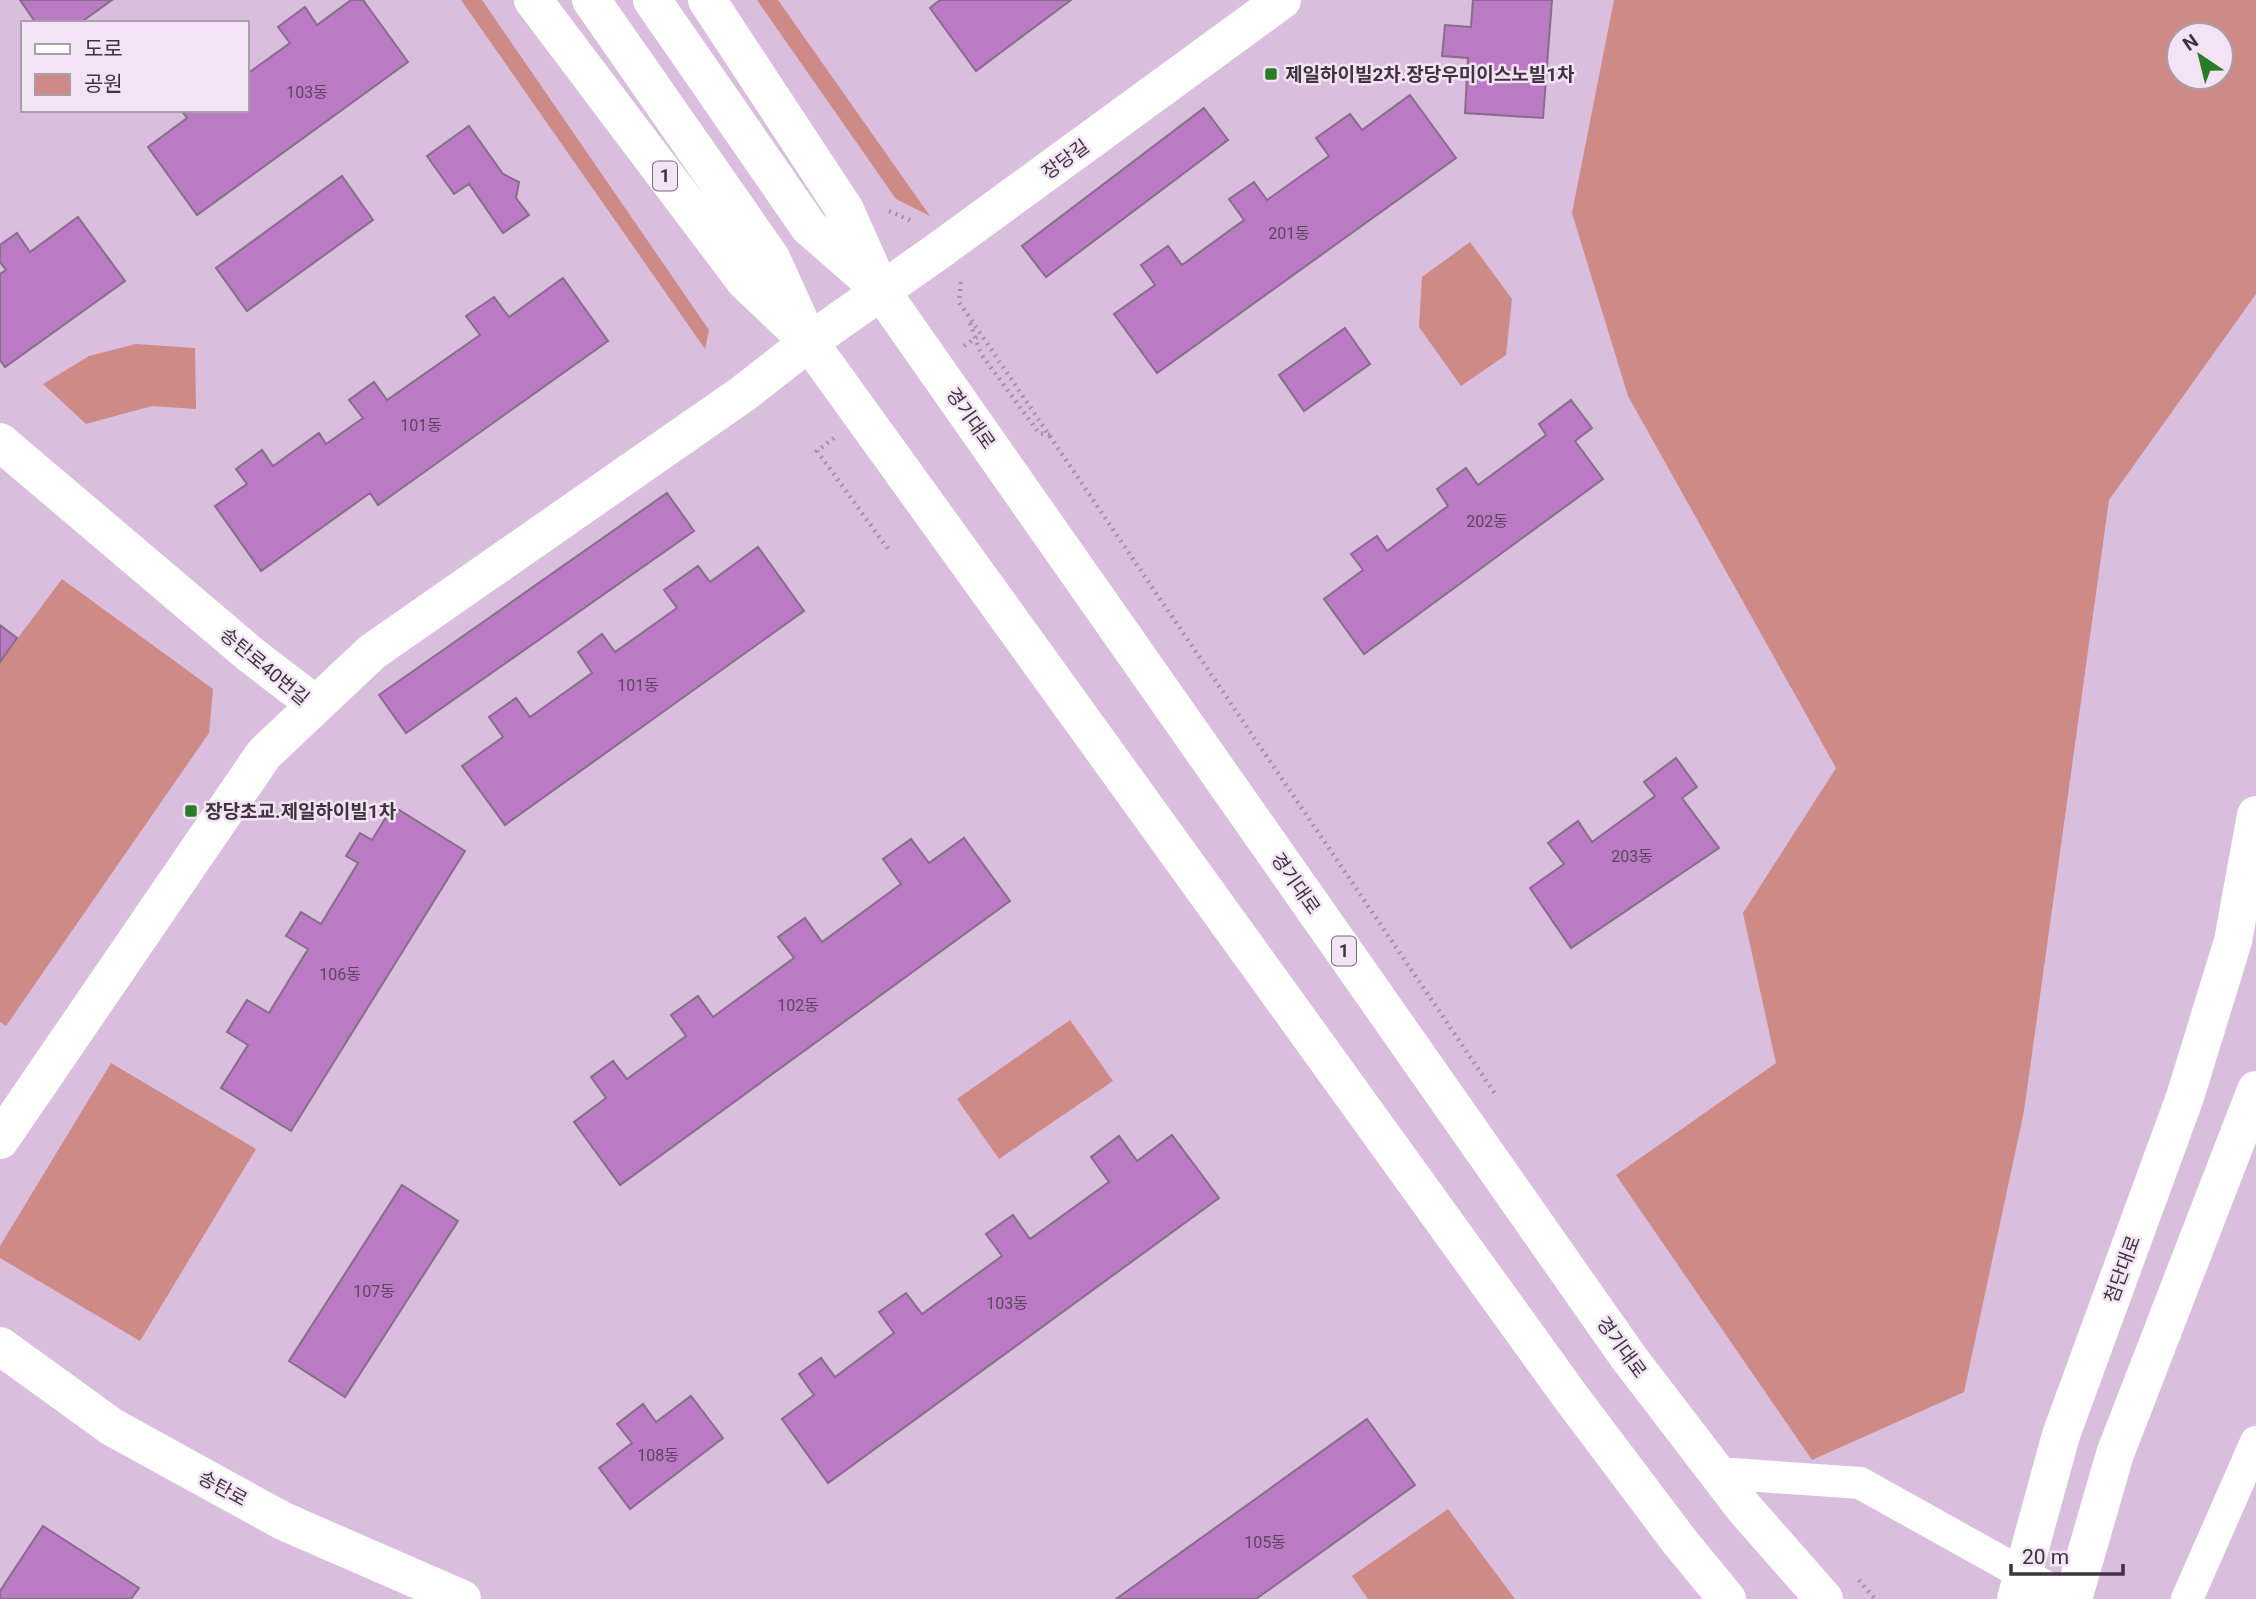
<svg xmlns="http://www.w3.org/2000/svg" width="2256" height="1599" font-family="Roboto,'Noto Sans KR',sans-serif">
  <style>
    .green { fill: #cd8a87; fill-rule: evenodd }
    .building { fill: #bb7ac4; stroke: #866d89; stroke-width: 2 }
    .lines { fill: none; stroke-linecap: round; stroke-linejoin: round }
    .path { stroke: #a791aa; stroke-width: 4.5; stroke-dasharray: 2 5; stroke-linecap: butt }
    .street { stroke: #fff; stroke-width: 32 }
    .secondary { stroke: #fff; stroke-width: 38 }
    .primary { stroke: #fff; stroke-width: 38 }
    .poi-dot { fill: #2b7c26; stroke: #f2e4f4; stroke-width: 2.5 }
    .labels { text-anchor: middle; stroke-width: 5; stroke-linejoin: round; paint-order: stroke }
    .number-label { font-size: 16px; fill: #5d4560 }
    .shield { fill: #f2e4f4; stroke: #746875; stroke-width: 2 }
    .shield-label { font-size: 18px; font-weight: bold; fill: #3e333f }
    .poi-label { font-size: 19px; font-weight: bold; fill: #3e333f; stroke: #f2e4f4; text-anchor: start }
    .street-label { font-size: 19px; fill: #3e333f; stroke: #f2e4f4 }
  </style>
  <rect width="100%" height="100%" fill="#dabedd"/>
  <!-- green -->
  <path class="green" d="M461,0H482L709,330L705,349Z
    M757,0H778L930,216L896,199Z
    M1614,0H2256V294L2109,500L2024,1111L1964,1392L1812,1460L1616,1175L1776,1063L1743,913L1836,768L1628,396L1572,213ZM2179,35H2221V77H2179Z
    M1470,242L1512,299L1506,355L1461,386L1419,327L1422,277Z
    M136,344L195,348L196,409L152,406L86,424L43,384L89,356Z
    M62,579L213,689L209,733L6,1026L0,1022V662Z
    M1070,1020L1113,1081L999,1159L957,1099Z
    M111,1063L256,1149L140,1341L0,1258V1246Z
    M1448,1509L1515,1599H1368L1352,1576Z"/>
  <!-- building -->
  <path class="building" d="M20,0H112L80,23H36Z
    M351,0H363L408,62L197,215L148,147L187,118L181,110H247V74L290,43L278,27L305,7L317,25Z
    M940,0H1071L976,71L930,8Z
    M1473,0H1552L1543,118L1465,113L1468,58L1442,56L1445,25L1471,27Z
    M1410,95L1456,158L1157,373L1114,314L1155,285L1141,265L1168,246L1182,265L1244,220L1229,199L1254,182L1267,200L1329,156L1316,138L1350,114L1362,130Z
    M1204,108L1228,140L1046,277L1022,246Z
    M469,126L503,174L519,182L516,198L529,215L503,233L469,184L454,194L427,156Z
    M342,176L373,220L247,311L216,268Z
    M78,217L125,281L5,367L0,360V274L6,270L0,262V245L17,233L30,252Z
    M563,278L608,341L378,505L370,493L261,571L215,506L247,484L236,469L262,450L273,466L319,433L326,444L363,418L349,400L374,382L387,400L480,335L466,316L494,297L509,317Z
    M1345,328L1370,364L1304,411L1279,375Z
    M1571,400L1592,428L1575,441L1603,479L1364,654L1324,599L1363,570L1351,554L1377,536L1387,551L1448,506L1437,489L1466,468L1478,485L1546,435L1539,424Z
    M667,493L694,531L406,733L379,695Z
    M758,547L804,611L505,825L462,766L503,737L489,717L516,698L530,717L592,673L578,652L602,634L615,652L677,608L664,590L698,566L710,582Z
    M0,625L17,638L0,662Z
    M1676,758L1697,787L1682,798L1719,848L1571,948L1530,888L1564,864L1548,843L1578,821L1592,842L1655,796L1644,782Z
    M393,806L465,851L291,1131L221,1088L248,1045L227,1032L247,1000L269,1013L308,949L286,936L301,912L321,924L358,863L346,856L360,833L372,840Z
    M964,838L1010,901L620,1185L574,1122L606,1098L591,1077L613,1061L627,1079L686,1036L671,1015L698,996L713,1017L794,958L778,937L805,918L822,942L901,884L883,859L911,839L929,863Z
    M1172,1135L1219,1198L828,1483L782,1419L814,1395L799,1374L821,1358L835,1377L894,1333L879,1312L906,1293L922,1314L1002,1256L986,1234L1013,1215L1030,1239L1109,1182L1091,1157L1119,1136L1137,1161Z
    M402,1185L458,1221L345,1397L289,1361Z
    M691,1396L723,1438L630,1509L599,1468L632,1443L617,1424L643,1404L656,1422Z
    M1367,1419L1415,1485L1256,1599H1116Z
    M43,1526L139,1588L131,1599H0V1591Z"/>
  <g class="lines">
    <!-- path -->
    <path class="path" d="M889,211L912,221
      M961,282L959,302L1496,1095
      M970,323L981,354L1039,433L1050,435
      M964,346L980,335
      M834,438L817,451L888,549
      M1859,1580L1875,1599"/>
    <!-- street -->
    <path class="street" d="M1717,1473L1860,1483L2068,1599
      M2187,1599L2256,1442"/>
    <!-- secondary -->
    <path class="secondary" d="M0,442L251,655L315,704
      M0,1140L264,754L372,652L744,393L809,342L941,249L1282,0
      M0,1346L112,1427L283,1521L462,1599
      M2016,1599L2061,1435L2185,1097L2233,941L2256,815
      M2073,1599L2115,1454L2256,1090"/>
    <!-- primary -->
    <path class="primary" d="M533,0L745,281L809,342L1570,1396L1680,1542L1727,1599
      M591,0L771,258L801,324
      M652,0L809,227L872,282
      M707,0L845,210L881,291L1629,1358L1744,1508L1824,1599"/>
  </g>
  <!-- markers -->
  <g class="poi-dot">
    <rect x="1264" y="67" width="14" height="14" rx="3.5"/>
    <rect x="184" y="804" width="14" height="14" rx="3.5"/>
  </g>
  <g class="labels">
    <!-- number labels -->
    <g class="number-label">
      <text x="307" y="98">103동</text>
      <text x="1289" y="239">201동</text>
      <text x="421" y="431">101동</text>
      <text x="1487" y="527">202동</text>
      <text x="638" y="691">101동</text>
      <text x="1632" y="862">203동</text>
      <text x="340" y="980">106동</text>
      <text x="798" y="1011">102동</text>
      <text x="374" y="1297">107동</text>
      <text x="1007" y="1309">103동</text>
      <text x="658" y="1461">108동</text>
      <text x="1265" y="1548">105동</text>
    </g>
    <!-- shield labels -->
    <g class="shield">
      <rect x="653" y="161.5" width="24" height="29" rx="5"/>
      <rect x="1332" y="936.5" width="24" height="29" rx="5"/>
    </g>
    <g class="shield-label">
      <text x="665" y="182">1</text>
      <text x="1344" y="957">1</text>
    </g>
    <!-- poi labels -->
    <g class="poi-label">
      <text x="1285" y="81">제일하이빌2차.장당우미이스노빌1차</text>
      <text x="205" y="818">장당초교.제일하이빌1차</text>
    </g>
    <!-- street labels -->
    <g class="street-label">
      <text transform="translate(1065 159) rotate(-36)" y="7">장당길</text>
      <text transform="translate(971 418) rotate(55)" y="7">경기대로</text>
      <text transform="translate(265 666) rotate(40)" y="7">송탄로40번길</text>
      <text transform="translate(1296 883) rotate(55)" y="7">경기대로</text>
      <text transform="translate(2122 1269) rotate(-70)" y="7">첨단대로</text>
      <text transform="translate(1622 1347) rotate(54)" y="7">경기대로</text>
      <text transform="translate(223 1488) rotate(29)" y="7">송탄로</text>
    </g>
  </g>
  <!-- legend -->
  <rect x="21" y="21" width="228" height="91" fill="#f2e4f4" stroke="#aa9dac" stroke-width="2"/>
  <rect x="35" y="44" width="35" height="10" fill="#ffffff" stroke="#aa9dac" stroke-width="2"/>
  <text x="84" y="56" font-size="21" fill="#3e333f">도로</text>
  <rect x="35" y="74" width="35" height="21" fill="#cd8a87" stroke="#aa9dac" stroke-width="2"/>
  <text x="84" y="91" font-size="21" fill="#3e333f">공원</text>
  <!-- north arrow -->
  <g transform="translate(2200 56) rotate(325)"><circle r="33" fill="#f2e4f4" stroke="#aa9dac" stroke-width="2"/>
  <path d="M0-5L12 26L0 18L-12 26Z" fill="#2b7c26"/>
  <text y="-10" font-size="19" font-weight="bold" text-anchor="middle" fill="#3e333f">N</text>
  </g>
  <!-- scale -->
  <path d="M2011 1564v10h112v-10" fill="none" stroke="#3e333f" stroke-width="3.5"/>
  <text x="2022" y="1564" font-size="21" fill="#3e333f" stroke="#f2e4f4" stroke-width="5" paint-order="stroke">20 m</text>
</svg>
